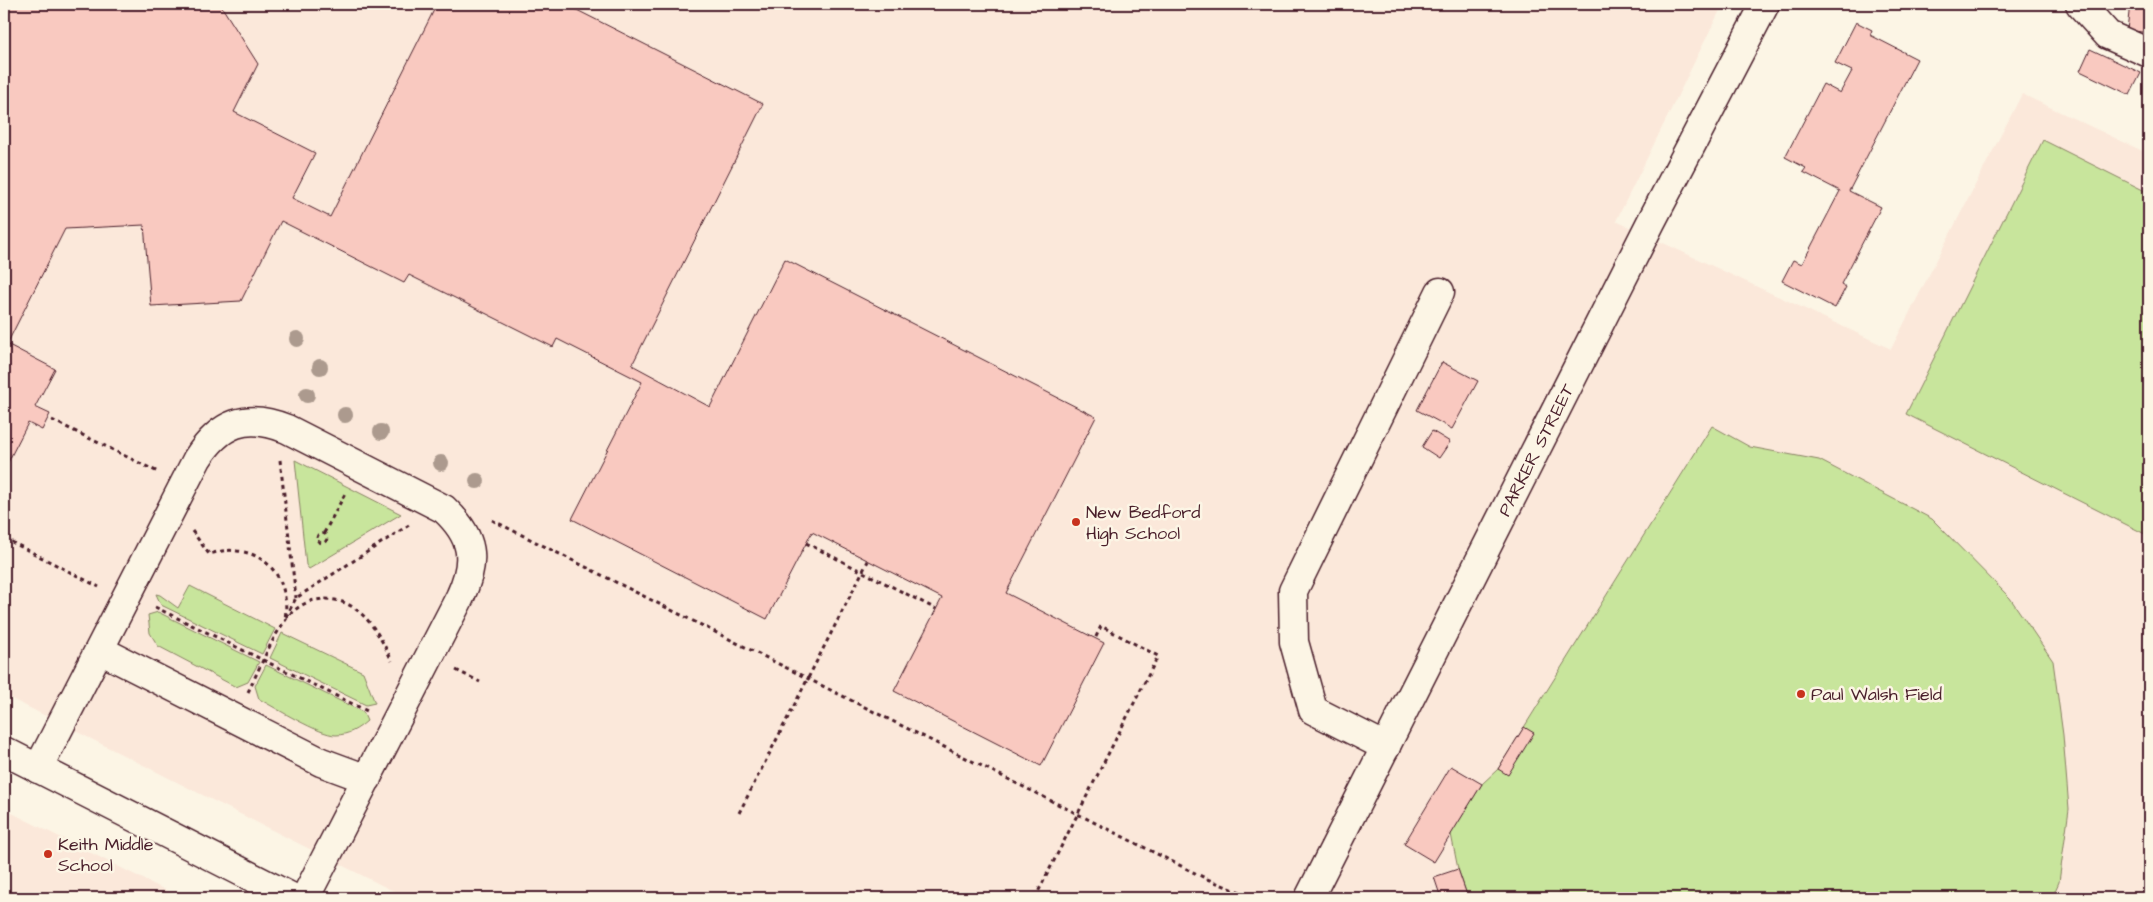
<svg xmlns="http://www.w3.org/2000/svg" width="2153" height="902" font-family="'Architects Daughter',sans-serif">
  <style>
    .built { fill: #fbe8da }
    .green { fill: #c8e59c; stroke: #898264 }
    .building { fill: #f9c9c0; stroke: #4a1f2b }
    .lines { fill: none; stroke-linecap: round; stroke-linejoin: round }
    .minor-casing { stroke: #4a1f2b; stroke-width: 31 }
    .major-casing { stroke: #4a1f2b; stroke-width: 31 }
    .path { stroke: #4a1f2b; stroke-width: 3; stroke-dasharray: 4 4; stroke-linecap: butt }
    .minor { stroke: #fcf5e5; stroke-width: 28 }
    .major { stroke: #fcf5e5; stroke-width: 28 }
    .tree { fill: #ac9a8e }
    .poi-dot { fill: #c8321e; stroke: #fcf5e5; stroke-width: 2 }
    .labels { text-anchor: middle; stroke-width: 5; stroke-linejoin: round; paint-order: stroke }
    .street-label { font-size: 18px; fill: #4a1f2b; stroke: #fcf5e5 }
    .poi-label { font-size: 18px; fill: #4a1f2b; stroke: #fcf5e5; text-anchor: start }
  </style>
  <rect width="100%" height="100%" fill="#fcf5e5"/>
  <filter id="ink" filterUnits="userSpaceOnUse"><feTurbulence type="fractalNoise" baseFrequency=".02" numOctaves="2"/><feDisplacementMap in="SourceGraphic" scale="10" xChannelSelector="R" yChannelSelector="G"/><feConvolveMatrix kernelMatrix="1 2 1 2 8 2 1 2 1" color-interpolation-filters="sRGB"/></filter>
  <g filter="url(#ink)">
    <!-- built -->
    <path class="built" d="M4,4H1723L1616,221L1891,349L2022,94L2149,154V898H1288L1270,890L1265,898H407L4,695Z
      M4,809L181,898H4Z"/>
    <!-- green -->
    <path class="green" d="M2043,140L2149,193V536L1906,414Z
      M1712,426L1750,447L1819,460L1932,519L2010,598L2053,661L2063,735L2069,809L2059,882L2052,898H1468L1458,869L1451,834L1482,784L1498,769Z
      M295,460L401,514L309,569L306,565Z
      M190,586L275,629L262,654L161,605L156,594L160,595L178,608Z
      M158,612L259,662L248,682L236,687L158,646L150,633L148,615Z
      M282,633L363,672L375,703L366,705L270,658Z
      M266,665L363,712L367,721C358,729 348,735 336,735C319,735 276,708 259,699L255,686Z"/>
    <!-- building -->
    <path class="building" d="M4,4H220L258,64L234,112L315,153L292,198L330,217L437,4H565L763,104L632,365L710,407L785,259L1096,417L1006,593L1104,643L1041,766L894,691L942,598L812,532L767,619L572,519L642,382L557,339L553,347L409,275L404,283L281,221L241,301L151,306L144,225L65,229L7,344L55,369L35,407L50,414L42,430L28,423L8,462L4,459Z
      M2130,4H2149V33L2127,30Z
      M1856,22L1872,30L1870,35L1917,59L1849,191L1881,207L1841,284L1846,287L1835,308L1782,281L1793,260L1802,264L1840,191L1803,172L1806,168L1785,157L1823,84L1840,93L1852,71L1835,63Z
      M2090,49L2141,73L2130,95L2080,71Z
      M1442,362L1478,381L1452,429L1417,410Z
      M1432,431L1450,442L1439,458L1422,447Z
      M1524,727L1534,733L1508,775L1498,769Z
      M1451,766L1482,784L1434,862L1404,844Z
      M1458,869L1468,898H1441L1434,877Z"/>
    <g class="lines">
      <!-- minor casing -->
      <g class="minor-casing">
        <path id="minor" d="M2080,4L2108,35L2149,53
          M100,650L321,762L367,779
          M1386,747L1313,710L1294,642L1293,591L1440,292
          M38,769L197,459C220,423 246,412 287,429L444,509C474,537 477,560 460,597L305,898"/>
      </g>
      <!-- major casing -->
      <g class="major-casing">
        <path id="major" d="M4,751L293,898
          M1309,898L1651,222L1765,4"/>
      </g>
      <!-- path -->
      <path class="path" d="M52,420L158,472
        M280,460L296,598
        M492,520L1207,879L1255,898
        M192,531L209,554C218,552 227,549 237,551C272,554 290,586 285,619
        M324,533L346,492
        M317 538a5 5 0 1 1 10 0a5 5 0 1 1-10 0Z
        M4,538L99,587
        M806,543L936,609
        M155,607L367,711
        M286,617L296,598L409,525
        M456,670L480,682
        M248,692C259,670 270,641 285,621C291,611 304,602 315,600C357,593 377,629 392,661
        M739,813L868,561
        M1035,898L1158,656L1101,626L1095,639"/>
      <!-- minor -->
      <use href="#minor" class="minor"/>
      <!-- major -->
      <use href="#major" class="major"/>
    </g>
    <!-- trees -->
    <g class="tree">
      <circle cx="297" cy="339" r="8"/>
      <circle cx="320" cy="367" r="8"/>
      <circle cx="307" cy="395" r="8"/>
      <circle cx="345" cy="415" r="8"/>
      <circle cx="381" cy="432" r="8"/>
      <circle cx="441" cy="463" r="8"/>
      <circle cx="477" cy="481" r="8"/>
    </g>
  </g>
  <!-- markers -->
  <g class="poi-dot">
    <circle cx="1076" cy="522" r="5"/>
    <circle cx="1801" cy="694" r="5"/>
    <circle cx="48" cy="854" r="5"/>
  </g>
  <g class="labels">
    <!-- street labels -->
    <g class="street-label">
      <text transform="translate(1536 450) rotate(-63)" y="6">PARKER STREET</text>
    </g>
    <!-- poi labels -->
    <g class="poi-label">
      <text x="1086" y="518">New Bedford<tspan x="1086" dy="21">High School</tspan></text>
      <text x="1811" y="700">Paul Walsh Field</text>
      <text x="58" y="850">Keith Middle<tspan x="58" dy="21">School</tspan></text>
    </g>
  </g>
  <!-- margin -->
  <rect width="2153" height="902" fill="none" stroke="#fcf5e5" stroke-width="20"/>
  <rect x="10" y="10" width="2133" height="882" fill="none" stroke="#4a1f2b" stroke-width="2" filter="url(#ink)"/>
</svg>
